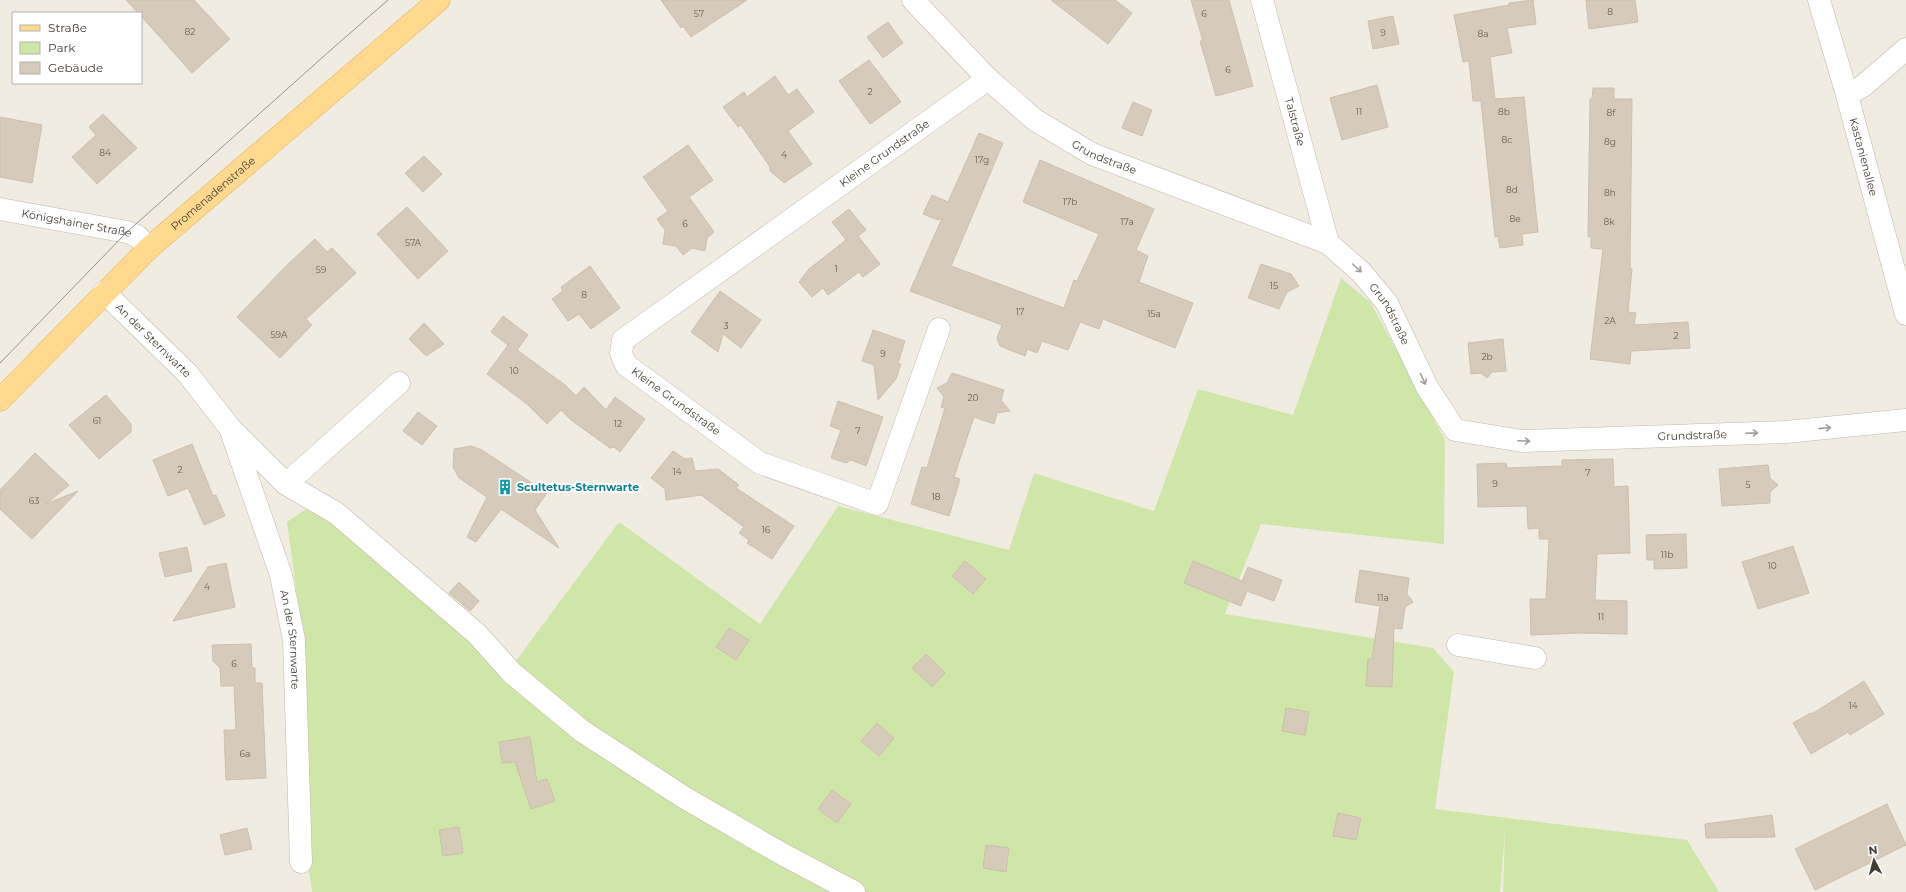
<svg xmlns="http://www.w3.org/2000/svg" width="1906" height="892" font-family="Montserrat,sans-serif">
  <style>
    .green { fill: #cee7a9 }
    .building { fill: #d6caba; stroke: #cebeab }
    .lines { fill: none; stroke-linecap: round; stroke-linejoin: round }
    .minor-casing { stroke: #c0b6a8; stroke-width: 23 }
    .major-casing { stroke: #e4b55d; stroke-width: 23 }
    .minor { stroke: #fff; stroke-width: 22 }
    .major { stroke: #ffd98d; stroke-width: 22 }
    .tram { stroke: #939393; stroke-width: 1 }
    .oneway { stroke: #a19e99 }
    .labels { text-anchor: middle; stroke-width: 4; stroke-linejoin: round; paint-order: stroke }
    .number-label { font-size: 9px; fill: #686055 }
    .street-label { font-size: 11px; fill: #433c33; stroke: #fff }
    .culture-label { font-size: 11px; font-weight: bold; fill: #0d838f; stroke: #fff; text-anchor: start }
  </style>
  <rect width="100%" height="100%" fill="#f1ece2"/>
  <!-- green -->
  <path class="green" d="M1341,278L1371,303L1445,440L1444,544L1261,524L1225,614L1433,648L1454,672L1435,809L1687,840L1719,892H1503L1505,831L1500,892H312L308,864L299,611L287,522L312,505L515,662L619,522L760,624L838,506L1009,550L1034,473L1154,511L1198,389L1293,415Z"/>
  <!-- building -->
  <path class="building" d="M126,0H194L230,39L192,73L141,16V13H138Z
    M661,0H747L691,37L683,26L681,28Z
    M1051,0H1115L1132,13L1108,44Z
    M1191,0H1229L1253,86L1216,96L1200,41H1203Z
    M1533,0L1536,24L1507,28L1512,53L1490,57L1495,99L1524,97L1538,232L1522,234L1523,245L1500,248L1498,236L1495,237L1481,101H1473L1469,61L1463,62L1454,15L1509,5V3Z
    M1586,0H1635L1638,22L1589,29Z
    M1393,16L1399,44L1373,49L1368,21Z
    M888,22L903,43L883,58L867,37Z
    M869,60L901,102L870,124L839,81Z
    M775,76L788,95L797,89L814,112L788,131L812,164L784,183L770,171V167L741,125L738,127L723,107L744,92L747,97Z
    M1377,85L1388,127L1342,140L1330,98Z
    M1593,88H1614V99H1632L1630,269H1632L1628,312L1636,313L1634,325L1688,322L1690,348L1631,351L1630,364L1590,359L1603,249L1591,248V236L1588,237L1590,99H1592Z
    M1133,102L1152,110L1142,136L1122,128Z
    M103,114L137,148L97,184L72,157L96,135L89,127Z
    M0,117L42,125L32,183L0,177Z
    M979,133L1003,143L951,266L1064,308L1074,280L1077,281L1099,234L1023,202L1040,160L1154,209L1136,250L1148,256L1139,282L1193,303L1175,348L1103,319L1099,329L1080,322L1068,350L1042,341L1037,353L1027,349L1025,356L1000,346L997,338L1002,325L910,291L942,218L938,220L923,214L932,195L948,202Z
    M688,145L713,180L689,197L714,232L707,238L705,251L692,248L683,255L676,246L663,244L665,230L657,219L668,211L643,177Z
    M424,156L442,174L423,192L405,173Z
    M407,207L448,251L418,279L377,234Z
    M849,209L866,230L858,236L880,264L863,277L859,272L828,295L823,288L812,297L799,282L809,269L846,240L832,222Z
    M315,239L327,252L332,248L356,273L306,319L312,325L280,358L237,317L286,266Z
    M1261,264L1291,274L1299,286L1287,292L1279,309L1248,298Z
    M590,266L620,308L591,329L579,314L568,321L552,299L563,291L561,287Z
    M720,291L761,320L741,348L723,334L718,352L691,332Z
    M503,316L528,335L517,350L565,385L576,396L584,387L606,410L615,397L645,419L620,452L614,447L610,448L571,420L561,410L547,424L527,404L487,374L508,345L491,332Z
    M424,323L444,344L426,356L409,339Z
    M873,330L905,341L898,363L901,364L896,379L878,400L874,365L862,361Z
    M1503,339L1506,371L1492,372L1487,378L1481,373L1471,374L1468,343Z
    M952,373L1004,390L1001,400L1010,411L997,413L994,424L974,417L954,477L960,479L949,516L911,504L922,467L927,468L945,408L941,407L944,397L937,388L947,383Z
    M106,395L131,424V432L99,459L69,425Z
    M838,401L883,417L866,466L851,460L846,463L831,458L841,430L830,426Z
    M418,412L437,426L422,445L403,431Z
    M192,444L213,496L216,495L225,516L204,525L188,488L168,496L153,460Z
    M471,446L482,450L547,493L535,510L559,548L501,509L476,542L467,537L487,497L459,478L453,467L454,449Z
    M673,451L685,459L692,458L695,471L718,469L739,485L736,488L794,526L772,559L747,543L749,540L739,533L744,527L701,495L666,500L665,489L651,478Z
    M35,453L69,485L46,504L78,491L32,539L0,509V490Z
    M1613,459L1614,487L1628,486L1630,553L1597,554L1595,600L1627,601V634L1580,633L1531,635L1530,599H1546L1549,539H1539V528L1528,529L1527,506L1478,507L1477,464L1506,463L1507,468L1562,466V460Z
    M1768,465L1770,478L1778,485L1770,492V503L1722,506L1719,469Z
    M1686,534L1687,568L1654,569V560H1647L1646,535Z
    M1793,546L1809,593L1758,609L1742,562Z
    M187,547L192,571L165,577L159,553Z
    M965,561L986,579L973,594L952,576Z
    M1193,561L1242,581L1248,567L1282,580L1274,601L1247,591L1241,606L1184,583Z
    M226,563L235,607L173,621L208,567Z
    M1360,570L1409,578L1407,594L1413,602L1405,607L1402,629L1394,628L1392,687L1366,686L1368,659H1372L1380,606L1355,602Z
    M459,582L479,601L470,611L449,593Z
    M729,628L749,640L736,660L716,647Z
    M251,644L252,668H255V683H262L266,778L226,780L224,730H236L234,686H221L220,668L213,661L212,645Z
    M926,654L945,673L932,687L912,668Z
    M1864,681L1884,714L1850,735L1848,732L1811,754L1793,723L1811,713L1812,714Z
    M1286,708L1309,712L1305,735L1282,731Z
    M877,723L894,738L879,756L861,741Z
    M530,737L537,782L547,779L555,801L531,809L515,762L502,763L499,742Z
    M832,790L851,804L837,823L818,809Z
    M1887,804L1906,845L1815,890L1795,849Z
    M1338,813L1361,818L1356,840L1333,836Z
    M1772,815L1775,837L1706,838L1705,824Z
    M459,827L463,853L443,856L439,830Z
    M247,828L252,849L225,855L220,835Z
    M986,845L1009,848L1006,872L983,868Z"/>
  <g class="lines">
    <!-- minor casing -->
    <g class="minor-casing">
      <g id="minor">
        <path id="s1" d="M913,0L988,79L1035,120L1092,154L1328,243L1361,272L1387,303L1427,387L1455,430L1522,441L1786,432L1906,420"/>
        <path id="s2" d="M1262,0L1328,243"/>
        <path id="s3" d="M1819,0L1847,95L1906,314"/>
        <path d="M1847,95L1863,86L1906,49"/>
        <path id="s4" d="M0,209L127,232L137,236L149,248"/>
        <path id="s5" d="M104,292L188,374L230,428L281,575L294,640L301,862"/>
        <path id="s6" d="M939,329L877,504L760,463L626,365L621,353L623,340L988,79"/>
        <path d="M233,431L286,484L399,383"/>
        <path d="M286,484L336,513L477,634L512,673L582,731L685,798L784,855L854,892"/>
        <path d="M1458,645L1535,658"/>
      </g>
    </g>
    <!-- major casing -->
    <g class="major-casing">
      <g id="major">
        <path id="s7" d="M0,400L149,248L439,0"/>
      </g>
    </g>
    <!-- minor -->
    <use href="#minor" class="minor"/>
    <!-- major -->
    <use href="#major" class="major"/>
    <!-- tram -->
    <path class="tram" d="M0,363L127,232L333,48L388,0"/>
  </g>
  <!-- one-way arrows -->
  <defs><path id="oneway-shaft" d="M-6 0H5M1.5-3L5.5 0L1.5 3" fill="none" stroke-width="1.6" stroke-linecap="round" stroke-linejoin="round"/></defs>
  <g class="oneway">
    <use href="#oneway-shaft" transform="translate(1357 268) rotate(42)"/>
    <use href="#oneway-shaft" transform="translate(1423 379) rotate(65)"/>
    <use href="#oneway-shaft" transform="translate(1825 428) rotate(-6)"/>
    <use href="#oneway-shaft" transform="translate(1752 433) rotate(-2)"/>
    <use href="#oneway-shaft" transform="translate(1524 441) rotate(2)"/>
  </g>
  <!-- icons -->
  <defs>
    <g id="building-bare" transform="scale(1.2)"><path d="M-4-6H4V6H1V3H-1V6H-4ZM-2.5-4.3h1.7v1.8h-1.7ZM.8-4.3h1.7v1.8H.8ZM-2.5-1h1.7V.8h-1.7ZM.8-1h1.7V.8H.8Z" fill="#0f9aa8" stroke="#fff" stroke-width="2.5" paint-order="stroke"/></g>
  </defs>
  <g fill-rule="evenodd">
    <use href="#building-bare" x="505" y="487"/>
  </g>
  <g class="labels">
    <!-- number labels -->
    <g class="number-label">
      <text x="1610" y="15">8</text>
      <text x="699" y="17">57</text>
      <text x="1204" y="17">6</text>
      <text x="190" y="35">82</text>
      <text x="1383" y="36">9</text>
      <text x="1483" y="37">8a</text>
      <text x="1228" y="73">6</text>
      <text x="870" y="95">2</text>
      <text x="1359" y="115">11</text>
      <text x="1504" y="115">8b</text>
      <text x="1611" y="116">8f</text>
      <text x="1507" y="143">8c</text>
      <text x="1610" y="145">8g</text>
      <text x="105" y="156">84</text>
      <text x="784" y="158">4</text>
      <text x="982" y="163">17g</text>
      <text x="1512" y="193">8d</text>
      <text x="1610" y="196">8h</text>
      <text x="1070" y="205">17b</text>
      <text x="1515" y="222">8e</text>
      <text x="1127" y="225">17a</text>
      <text x="1609" y="225">8k</text>
      <text x="685" y="227">6</text>
      <text x="413" y="246">57A</text>
      <text x="836" y="272">1</text>
      <text x="321" y="273">59</text>
      <text x="1274" y="289">15</text>
      <text x="584" y="298">8</text>
      <text x="1020" y="315">17</text>
      <text x="1154" y="317">15a</text>
      <text x="1610" y="324">2A</text>
      <text x="726" y="329">3</text>
      <text x="279" y="338">59A</text>
      <text x="1676" y="339">2</text>
      <text x="883" y="357">9</text>
      <text x="1487" y="360">2b</text>
      <text x="514" y="374">10</text>
      <text x="973" y="401">20</text>
      <text x="97" y="424">61</text>
      <text x="618" y="427">12</text>
      <text x="858" y="434">7</text>
      <text x="180" y="473">2</text>
      <text x="677" y="475">14</text>
      <text x="1588" y="476">7</text>
      <text x="1495" y="487">9</text>
      <text x="1748" y="488">5</text>
      <text x="936" y="500">18</text>
      <text x="34" y="504">63</text>
      <text x="766" y="533">16</text>
      <text x="1667" y="558">11b</text>
      <text x="1772" y="569">10</text>
      <text x="207" y="590">4</text>
      <text x="1383" y="601">11a</text>
      <text x="1601" y="620">11</text>
      <text x="234" y="667">6</text>
      <text x="1853" y="709">14</text>
      <text x="245" y="757">6a</text>
    </g>
    <!-- street labels -->
    <g class="street-label">
      <text dy="4" stroke="none"><textPath href="#s2" startOffset="126">Talstraße</textPath></text>
      <text dy="4" stroke="none"><textPath href="#s6" startOffset="823">Kleine Grundstraße</textPath></text>
      <text dy="4" stroke="none"><textPath href="#s1" startOffset="250">Grundstraße</textPath></text>
      <text dy="4" stroke="none"><textPath href="#s3" startOffset="163">Kastanienallee</textPath></text>
      <text dy="4" stroke="none"><textPath href="#s7" startOffset="297">Promenadenstraße</textPath></text>
      <text dy="4" stroke="none"><textPath href="#s4" startOffset="78">Königshainer Straße</textPath></text>
      <text dy="4" stroke="none"><textPath href="#s1" startOffset="585">Grundstraße</textPath></text>
      <text dy="4" stroke="none"><textPath href="#s5" startOffset="69">An der Sternwarte</textPath></text>
      <text transform="translate(676 401) rotate(36)" y="4">Kleine Grundstraße</text>
      <text dy="4" stroke="none"><textPath href="#s1" startOffset="957">Grundstraße</textPath></text>
      <text dy="4" stroke="none"><textPath href="#s5" startOffset="407">An der Sternwarte</textPath></text>
    </g>
    <!-- culture labels -->
    <g class="culture-label">
      <text x="517" y="491">Scultetus-Sternwarte</text>
    </g>
  </g>
  <!-- legend -->
  <rect x="12" y="12" width="130" height="72" fill="#ffffff" stroke="#b4b1ad"/>
  <rect x="20" y="25" width="20" height="6" fill="#ffd98d" stroke="#b4b1ad"/>
  <text x="48" y="32" font-size="12" fill="#433c33">Straße</text>
  <rect x="20" y="42" width="20" height="12" fill="#cee7a9" stroke="#b4b1ad"/>
  <text x="48" y="52" font-size="12" fill="#433c33">Park</text>
  <rect x="20" y="62" width="20" height="12" fill="#d6caba" stroke="#b4b1ad"/>
  <text x="48" y="72" font-size="12" fill="#433c33">Gebäude</text>
  <!-- north arrow -->
  <g transform="translate(1874 860) rotate(354)" stroke="#ffffff" stroke-width="3" paint-order="stroke">
  <path d="M0-3L7 15L0 10L-7 15Z" fill="#433c33"/>
  <text y="-6" font-size="11" font-weight="bold" text-anchor="middle" fill="#433c33">N</text>
  </g>
</svg>
